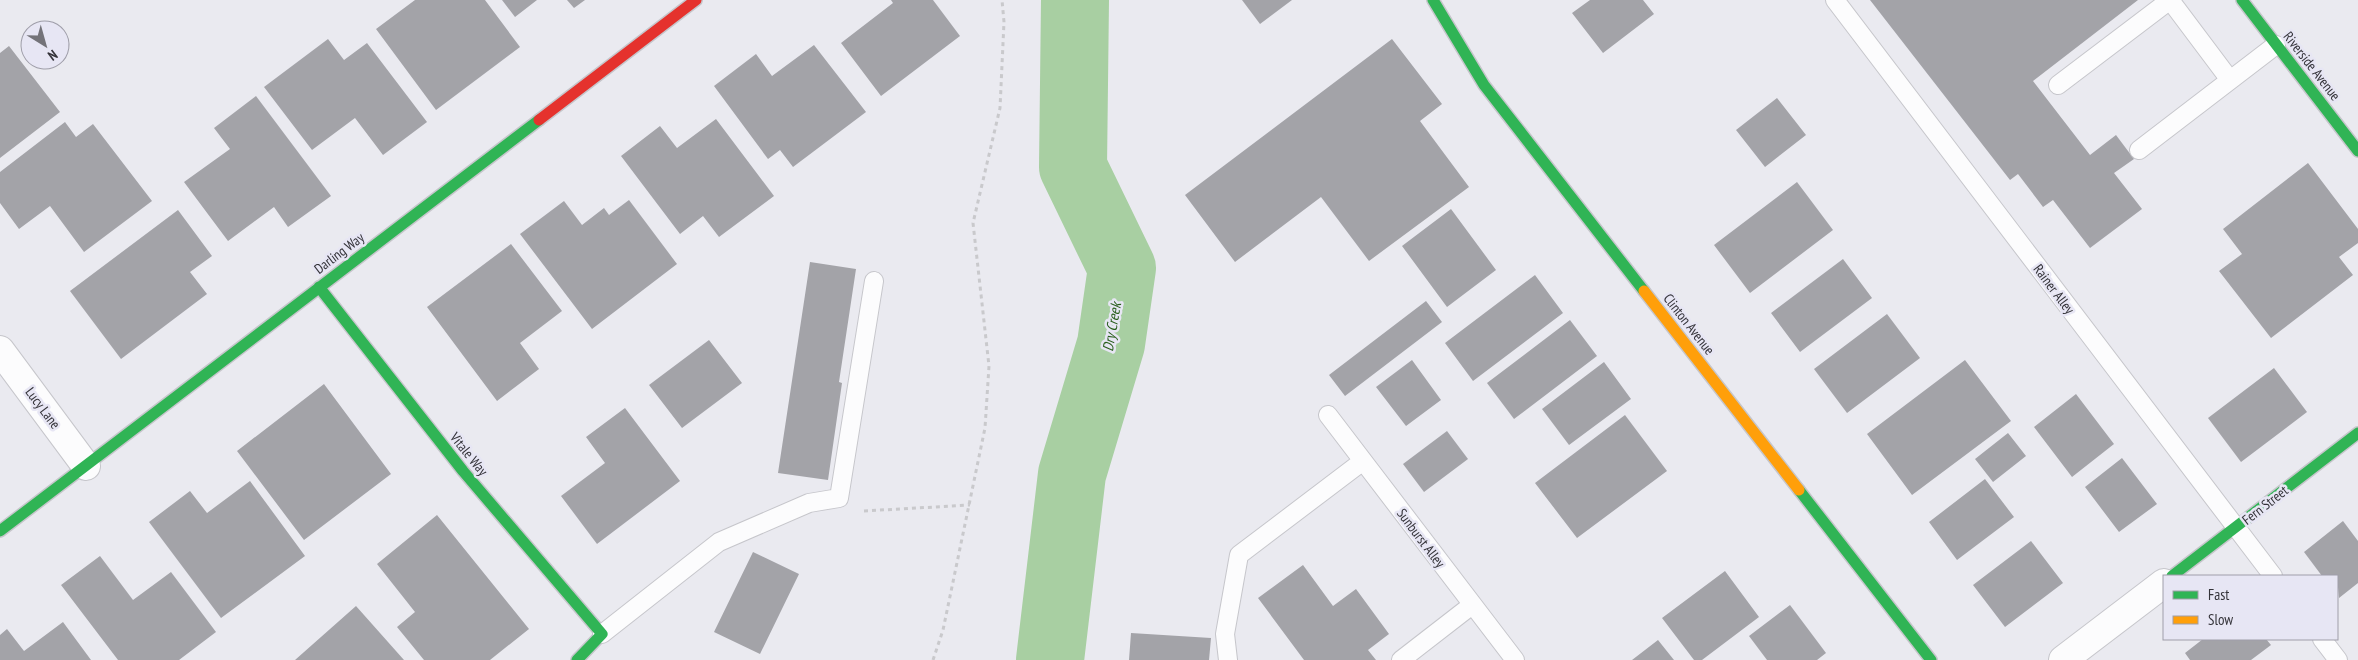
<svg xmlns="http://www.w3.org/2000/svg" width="2358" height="660" font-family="'PT Sans Narrow',sans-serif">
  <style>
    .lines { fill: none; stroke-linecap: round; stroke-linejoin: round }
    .river { stroke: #a8cfa2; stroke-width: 68 }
    .building { fill: #a3a3a8 }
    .lane-casing { stroke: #c6c6cb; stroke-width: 20 }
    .street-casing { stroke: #c6c6cb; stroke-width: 30 }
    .fast-casing { stroke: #c6c6cb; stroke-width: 14 }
    .slow-casing { stroke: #c6c6cb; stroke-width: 14 }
    .jam-casing { stroke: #c6c6cb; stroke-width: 14 }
    .path { stroke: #c9c9cc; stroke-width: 3; stroke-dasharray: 4 4; stroke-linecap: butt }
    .lane { stroke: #fcfcfd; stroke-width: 18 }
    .street { stroke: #fcfcfd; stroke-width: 28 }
    .fast { stroke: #30b455; stroke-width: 11 }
    .slow { stroke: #ff9f0a; stroke-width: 11 }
    .jam { stroke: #e5322d; stroke-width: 11 }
    .labels { text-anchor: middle; stroke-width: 5; stroke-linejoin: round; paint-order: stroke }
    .street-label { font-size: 14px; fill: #343339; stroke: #e7e6f4 }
    .water-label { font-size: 15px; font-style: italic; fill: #285e1c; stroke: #e7e6f4 }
  </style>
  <rect width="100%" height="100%" fill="#eaeaf0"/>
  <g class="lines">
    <!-- river -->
    <path class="river" d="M1050,660L1072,474L1111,344L1122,268L1073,167L1075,0"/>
  </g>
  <!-- building -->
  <path class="building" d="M415,0H485L520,47L436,110L376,29Z
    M502,0H537L515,17Z
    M567,0H585L574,8Z
    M891,0H933L960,36L881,96L841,43L893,3Z
    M1242,0H1292L1260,24Z
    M1590,0H1643L1654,14L1603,53L1572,13Z
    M1870,0H2138L2033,81L2090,155L2116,135L2134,159L2114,173L2142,209L2090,248L2053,200L2043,207L2018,174L2010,180Z
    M328,39L344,60L367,43L427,122L383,155L355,118L312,150L264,87Z
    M1392,39L1442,104L1420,121L1469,187L1369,261L1321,197L1235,262L1185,195Z
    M814,45L866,112L793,167L780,150L768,159L714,86L756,54L772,76Z
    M9,46L60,112L0,158V53Z
    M256,96L331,196L288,227L274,207L228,241L184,182L230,149L214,128Z
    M1777,98L1806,135L1765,167L1736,130Z
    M716,119L774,196L719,237L703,216L680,234L621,156L660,126L677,148Z
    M65,122L76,137L93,124L152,201L84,252L50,206L19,229L0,203V172Z
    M2308,163L2358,229V243L2339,257L2353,275L2271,338L2219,271L2242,254L2223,229Z
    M1797,182L1833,230L1750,293L1714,245Z
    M629,200L677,264L592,329L520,234L564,201L582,225L604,208L609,215Z
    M1451,209L1496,270L1447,307L1402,246Z
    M178,210L212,256L190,272L207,294L121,359L70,291Z
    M511,244L562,311L520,343L539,369L497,401L427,307Z
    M1843,259L1872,298L1800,352L1771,313Z
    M810,262L856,269L839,382L842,383L828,480L778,473Z
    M1535,275L1563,313L1473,381L1445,343Z
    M1426,301L1442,322L1345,396L1329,375Z
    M1887,314L1920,358L1847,413L1814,369Z
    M1570,320L1597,356L1514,419L1487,383Z
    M709,340L742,383L682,428L649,385Z
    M1412,360L1441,400L1406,426L1376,387Z
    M1965,360L2011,421L1912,495L1867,434Z
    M1604,362L1631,399L1569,445L1542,409Z
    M2274,368L2307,412L2241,462L2208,418Z
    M324,384L391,474L304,540L237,451Z
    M2076,394L2114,444L2072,477L2034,427Z
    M625,408L680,481L597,544L561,496L605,463L586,437Z
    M1625,415L1667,471L1577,538L1535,483Z
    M1447,431L1468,459L1424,492L1403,464Z
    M2008,433L2026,456L1993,482L1975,459Z
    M2122,458L2157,504L2119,532L2085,487Z
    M1985,479L2014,517L1957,560L1929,522Z
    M250,481L305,556L221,618L149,522L190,491L207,513Z
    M437,515L529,629L490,660H424L397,627L415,612L377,564Z
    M2343,521L2358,541V583L2339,598L2337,576H2322L2304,552Z
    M2031,541L2063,583L2005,627L1973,585Z
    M753,552L799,574L760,654L714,632Z
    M100,556L133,600L171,572L216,632L179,660H118L61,585Z
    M1303,565L1333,606L1356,589L1389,634L1368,650L1376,660H1304L1258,598Z
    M1725,571L1759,617L1702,660H1694L1662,618Z
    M1790,605L1826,653L1817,660H1767L1749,636Z
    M356,606L404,660H295Z
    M63,622L91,660H0V635L7,629L24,651Z
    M1131,633L1211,638L1209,660H1129Z
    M2203,639H2266L2271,645L2251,660H2190L2185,653Z
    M1658,640L1674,660H1632Z"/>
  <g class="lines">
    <!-- lane casing -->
    <g class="lane-casing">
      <path id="lane" d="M1835,0L2273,576
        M2058,85L2170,0L2230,80
        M2139,150L2276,45
        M1328,415L1515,660
        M602,634L719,542L809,503L839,498L874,281
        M2322,639L2338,660
        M1228,660L1225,634L1239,555L1363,461
        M1401,660L1472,605"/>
    </g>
    <!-- street casing -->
    <g class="street-casing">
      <path id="street" d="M0,350L86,466
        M2063,660L2164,583"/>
    </g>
    <!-- fast casing -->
    <g class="fast-casing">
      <path id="fast" d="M1433,0L1484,85L1644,291
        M2242,0L2358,151
        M319,287L463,471L602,634L577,660
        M1799,490L1931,660
        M0,531L539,120
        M2172,576L2358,433"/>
    </g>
    <!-- slow casing -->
    <g class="slow-casing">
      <path id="slow" d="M1644,291L1799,490"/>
    </g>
    <!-- jam casing -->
    <g class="jam-casing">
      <path id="jam" d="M539,120L696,0"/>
    </g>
    <!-- path -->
    <path class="path" d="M864,511L970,505
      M933,660L943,630L985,428L989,366L973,223L1000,108L1004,22L1002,0"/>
    <!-- lane -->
    <use href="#lane" class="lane"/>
    <!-- street -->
    <use href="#street" class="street"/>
    <!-- fast -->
    <use href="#fast" class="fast"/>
    <!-- slow -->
    <use href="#slow" class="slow"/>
    <!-- jam -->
    <use href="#jam" class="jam"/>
  </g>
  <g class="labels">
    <!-- street labels -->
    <g class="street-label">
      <text transform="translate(2312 66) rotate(52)" y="5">Riverside Avenue</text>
      <text transform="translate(339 253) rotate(-37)" y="5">Darling Way</text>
      <text transform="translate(2054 289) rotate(53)" y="5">Rainer Alley</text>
      <text transform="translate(1689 324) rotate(52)" y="5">Clinton Avenue</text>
      <text transform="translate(43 408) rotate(53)" y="5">Lucy Lane</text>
      <text transform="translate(469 454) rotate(51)" y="5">Vitale Way</text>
      <text transform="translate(2265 505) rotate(-38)" y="5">Fern Street</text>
      <text transform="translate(1421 538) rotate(53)" y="5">Sunburst Alley</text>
    </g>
    <!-- water labels -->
    <g class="water-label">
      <text transform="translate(1112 327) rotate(-80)" y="5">Dry Creek</text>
    </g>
  </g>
  <!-- legend -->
  <rect x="2163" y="575" width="175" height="65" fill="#e7e6f4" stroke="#9f9ea9"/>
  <rect x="2173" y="591" width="25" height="8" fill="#30b455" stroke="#9f9ea9"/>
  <text x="2208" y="600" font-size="15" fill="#343339">Fast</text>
  <rect x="2173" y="616" width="25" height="8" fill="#ff9f0a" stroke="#9f9ea9"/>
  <text x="2208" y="625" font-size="15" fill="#343339">Slow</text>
  <!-- north arrow -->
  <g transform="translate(45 45) rotate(143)"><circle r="24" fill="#e7e6f4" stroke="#9f9ea9"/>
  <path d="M0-4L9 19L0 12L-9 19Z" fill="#747379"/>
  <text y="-8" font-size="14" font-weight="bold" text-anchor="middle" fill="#343339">N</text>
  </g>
</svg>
